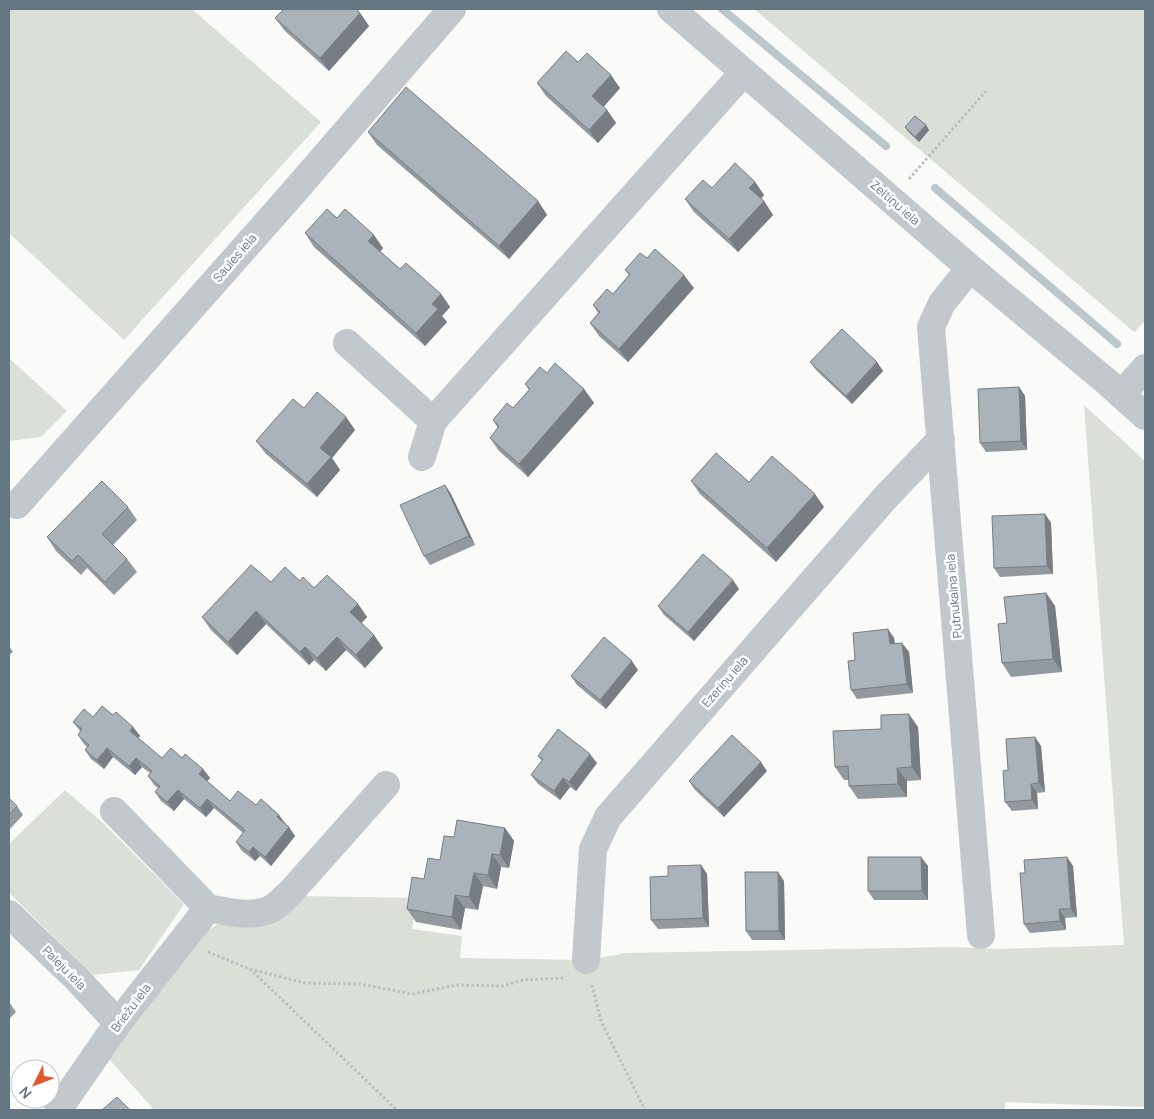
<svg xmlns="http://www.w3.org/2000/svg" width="1154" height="1119" font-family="Manrope,sans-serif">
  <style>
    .green { fill: #dadfd7 }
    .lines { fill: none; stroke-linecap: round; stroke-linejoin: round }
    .stream { stroke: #bbc7cb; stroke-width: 8 }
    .path { stroke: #bbbfc2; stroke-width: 3; stroke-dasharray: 2.5 2.5; stroke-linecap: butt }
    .minor { stroke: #c3c8cc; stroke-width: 28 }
    .wall { fill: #929a9f }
    .shaded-wall { fill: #777d82 }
    .building { fill: #aab3b9; stroke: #777d82 }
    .labels { text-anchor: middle; stroke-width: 5; stroke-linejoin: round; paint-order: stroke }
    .street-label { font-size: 12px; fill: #657683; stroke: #fff }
  </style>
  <rect width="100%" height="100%" fill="#fafaf8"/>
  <!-- green -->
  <path class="green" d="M9,9H192L321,122L124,340L9,233Z
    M754,9H1145V321L1134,332Z
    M9,358L67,411L41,437L9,441Z
    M1084,405L1145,461V1107L1005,1102V1110H154L109,1059L186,950L200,935L218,924L235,922L299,896L417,898L412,929L462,936L460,958L586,960L626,953L954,947L998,949L1124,945Z
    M65,790L103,823L184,904L139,970L93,975L9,893V844Z"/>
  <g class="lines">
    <!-- stream -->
    <path class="stream" d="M722,9L886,146
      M935,188L1117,344"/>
    <!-- path -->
    <path class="path" d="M909,179L986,91
      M208,952L250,969L397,1110
      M250,969L305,983L360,984L412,994L457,985L503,986L523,980L563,978L565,976
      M592,985L601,1021L645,1110"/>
    <!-- minor -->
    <path class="minor" d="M671,9L970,268L1106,381L1145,416
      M970,268L942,303L931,327L981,935
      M347,343L433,421L422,457
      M1121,395L1145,368
      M433,421L744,72
      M17,505L286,201L452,9
      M114,811L208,908
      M9,914L76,978L118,1023
      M586,960L593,849L608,817L885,498L941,439
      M58,1110L118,1023L208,908C229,912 251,918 271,909C278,905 284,898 290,893L386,785"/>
  </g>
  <!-- wall -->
  <path class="wall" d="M360,13L369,26L329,71L285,31L275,18Z
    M578,62L620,88L603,107L607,110L616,123L598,143L546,96L537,83Z
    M926,125L929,130L919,142L908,132L905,127Z
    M368,132L538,201L547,215L509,259L377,145Z
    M755,182L764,195L761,199L764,201L773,215L738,252L694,212L685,199L712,188Z
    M337,218L383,248L380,251L400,269L441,294L450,307L442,316L447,322L425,346L314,247L305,233Z
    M647,258L694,288L628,362L599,336L590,323L598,313L593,305L613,294L629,275L625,270Z
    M810,362H877L883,371L852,404L817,371Z
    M547,373L584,389L594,403L528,477L499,451L490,438L498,428L493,420L513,408L529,390L525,384Z
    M1019,387L1025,396L1027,450L986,452L980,443Z
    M304,408L346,417L355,430L332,458L340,470L317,497L266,454L256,441Z
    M691,481L749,482L824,507L776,562L700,494Z
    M445,485L451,494L475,545L430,565L424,556Z
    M128,507L137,520L113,545L127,559L137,572L114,595L87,568L81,575L56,551L47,537Z
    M1045,514L1051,523L1053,574L1000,577L994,568Z
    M300,581L314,588L358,604L367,617L361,623L383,648L365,668L346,650L326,671L314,660L309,665L266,624L237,655L211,630L202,617L271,582Z
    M739,589L694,641L664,615L658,606Z
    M1046,593L1055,606L1062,672L1011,677L1002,663L1007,623Z
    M888,629L894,638L895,643H902L909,652L913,693L857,699L851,690L855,660Z
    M9,646L13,652L9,655Z
    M638,670L606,709L577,685L571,676Z
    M113,715L133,727L140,736L138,738L162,758H182L203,769L210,778L207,781L230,801L256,805L279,815L295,836L271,866L260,856L255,861L242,851L236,842L243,833L214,808L206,817L184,799L174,811L161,801L155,792L158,788L154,785L148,776L150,773L142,767L135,775L113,757L104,769L91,759L85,750L87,747L84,744L78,735L81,732L73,722L93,717Z
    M918,727L921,780L907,781V797L858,799L849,786V780H844L835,767L881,729Z
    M1035,737L1041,746L1045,792L1037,793L1038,809L1012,811L1005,802L1008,770Z
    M538,756L597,763L576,791L570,787L560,800L538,784L531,775L542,761Z
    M767,771L724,817L695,790L689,781Z
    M9,798L17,806L23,815L9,830Z
    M505,828L514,841L509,868L501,867L497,889L483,886L478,910L465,908L461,930L416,922L407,909L424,879L440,860L454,837Z
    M921,857L928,866V900H874L868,891Z
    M1067,857L1073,866L1077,917L1065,918L1066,930L1030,933L1024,924L1025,873Z
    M701,865L707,874L709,927L658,929L651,920Z
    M784,881L785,940H752L746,931Z
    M9,1002L16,1012L9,1019Z"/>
  <!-- shaded-wall -->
  <path class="shaded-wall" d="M360,13L369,26L329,71L320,58Z
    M611,75L620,88L601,110L592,96Z
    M607,110L616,123L598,143L589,130Z
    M926,125L929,130L919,142L915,137Z
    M755,182L764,195L759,201L749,188Z
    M538,201L547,215L509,259L499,246Z
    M764,201L773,215L738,252L729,239Z
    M374,235L383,248L378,254L368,241Z
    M684,275L694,288L628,362L619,349Z
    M441,294L450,307L442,316L447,322L425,346L416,333L432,304Z
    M877,362L883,371L852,404L846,396Z
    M1019,387L1025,396L1027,450L1021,441Z
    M584,389L594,403L528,477L519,464Z
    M346,417L355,430L332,458L340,470L317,497L307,484L320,448Z
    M445,485L451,494L475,545L469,536Z
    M815,494L824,507L776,562L767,548Z
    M1045,514L1051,523L1053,574L1047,566Z
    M733,580L739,589L694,641L688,632Z
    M1046,593L1055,606L1062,672L1053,659Z
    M358,604L367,617L359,626L350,612Z
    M256,611L266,624L237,655L228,642Z
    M888,629L894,638L896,653L890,644Z
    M374,635L383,648L365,668L356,655Z
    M337,637L346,650L326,671L317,658Z
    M902,643L909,652L913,693L907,684Z
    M305,647L314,660L309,665L300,652Z
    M632,661L638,670L606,709L600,700Z
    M909,714L918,727L921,780L912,767Z
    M133,727L140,736L136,740L130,731Z
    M1035,737L1041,746L1045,792L1039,783Z
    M107,748L113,757L104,769L97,760Z
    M590,754L597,763L576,791L569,782Z
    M136,758L142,767L135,775L129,766Z
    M761,762L767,771L724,817L718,808Z
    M897,768L907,781V797L898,784Z
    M203,769L210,778L205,783L199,774Z
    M563,778L570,787L560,800L554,791Z
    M1031,784L1037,793L1038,809L1032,800Z
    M178,790L184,799L174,811L167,802Z
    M207,799L214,808L206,817L200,808Z
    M279,815L285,824L277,817Z
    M289,827L295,836L271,866L265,857Z
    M505,828L514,841L509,868L500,855Z
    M253,847L260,856L255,861L249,852Z
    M492,854L501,867L497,889L488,875Z
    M921,857L928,866V900L922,891Z
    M1067,857L1073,866L1077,917L1071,909Z
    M701,865L707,874L709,927L703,918Z
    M778,872L784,881L785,940L779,931Z
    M474,873L483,886L478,910L469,897Z
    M455,895L465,908L461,930L452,917Z
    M1059,909L1065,918L1066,930L1060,921Z"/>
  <!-- building -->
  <path class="building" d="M284,9H356L360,13L320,58L275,18Z
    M566,51L578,62L587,53L611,75L592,96L607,110L589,130L537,83Z
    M406,87L538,201L499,246L368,132Z
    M915,116L926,125L915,137L905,127Z
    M735,163L755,182L749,188L764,201L729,239L685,199L703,180L712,188Z
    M327,209L337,218L345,209L374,235L368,241L400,269L406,263L441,294L432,304L438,309L416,333L305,233Z
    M655,249L684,275L619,349L590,323L600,312L593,305L607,289L613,294L630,274L625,270L640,253L647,258Z
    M842,329L877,362L846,396L810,362Z
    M555,363L584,389L519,464L490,438L499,426L493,420L507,403L513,408L530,389L525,384L540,367L547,373Z
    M1019,387L1021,441L980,443L978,389Z
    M317,392L346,417L320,448L331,457L307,484L256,441L293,399L304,408Z
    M716,453L749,482L772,456L815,494L767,548L691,481Z
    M102,481L128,507L102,534L127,559L105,582L78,555L72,561L47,537Z
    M445,485L469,536L424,556L400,505Z
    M1045,514L1047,566L994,568L992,516Z
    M703,554L733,580L688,632L658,606Z
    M251,565L271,582L285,567L300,581L303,577L314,588L327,575L358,604L350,612L374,635L356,655L337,637L317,658L305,647L300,652L256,611L228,642L202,617Z
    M1046,593L1053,659L1002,663L998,624L1007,623L1004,597Z
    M888,629L890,644L902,643L907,684L851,690L848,661L855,660L853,633Z
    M604,637L632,661L600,700L571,676Z
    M102,706L113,715L116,712L133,727L130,731L162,758L171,748L182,758L185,754L203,769L199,774L230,801L238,791L256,805L261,799L279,815L277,817L289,827L265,857L253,847L249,852L236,842L245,830L207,799L200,808L178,790L167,802L155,792L160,786L148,776L152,771L136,758L129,766L107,748L97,760L85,750L89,745L78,735L82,729L73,722L84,709L93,717Z
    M909,714L912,767L897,768L898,784L849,786L848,766L835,767L833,731L881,729V715Z
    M558,729L590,754L569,782L563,778L554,791L531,775L543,759L538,756Z
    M732,735L761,762L718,808L689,781Z
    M1035,737L1039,783L1031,784L1032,800L1005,802L1003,771L1008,770L1006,739Z
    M9,798L17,806L9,815Z
    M457,820L505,828L500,855L492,854L488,875L474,873L469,897L455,895L452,917L407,909L412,877L424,879L428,858L440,860L444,836L454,837Z
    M868,857H921L922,891H868Z
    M1067,857L1071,909H1059L1060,921L1024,924L1020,873H1025L1024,860Z
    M701,865L703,918L651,920L650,877L668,876V866Z
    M745,872H778L779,931H746Z
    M117,1097L130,1110H102Z"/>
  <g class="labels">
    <!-- street labels -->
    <g class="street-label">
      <text transform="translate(895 203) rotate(41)" y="4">Zeltiņu iela</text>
      <text transform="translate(235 258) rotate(-49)" y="4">Saules iela</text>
      <text transform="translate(954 596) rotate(-95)" y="4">Putnukalna iela</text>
      <text transform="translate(725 682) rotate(-49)" y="4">Ezeriņu iela</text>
      <text transform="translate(64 968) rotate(45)" y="4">Paleju iela</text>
      <text transform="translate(131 1008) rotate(-53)" y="4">Briežu iela</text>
    </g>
  </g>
  <!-- border -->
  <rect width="1154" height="1119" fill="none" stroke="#657683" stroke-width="20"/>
  <!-- north arrow -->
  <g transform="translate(35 1084) rotate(228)"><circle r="24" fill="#ffffff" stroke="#c1c8cd"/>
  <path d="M0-4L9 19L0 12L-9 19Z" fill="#e4572e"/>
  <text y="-8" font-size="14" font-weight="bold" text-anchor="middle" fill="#657683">N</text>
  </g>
</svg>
